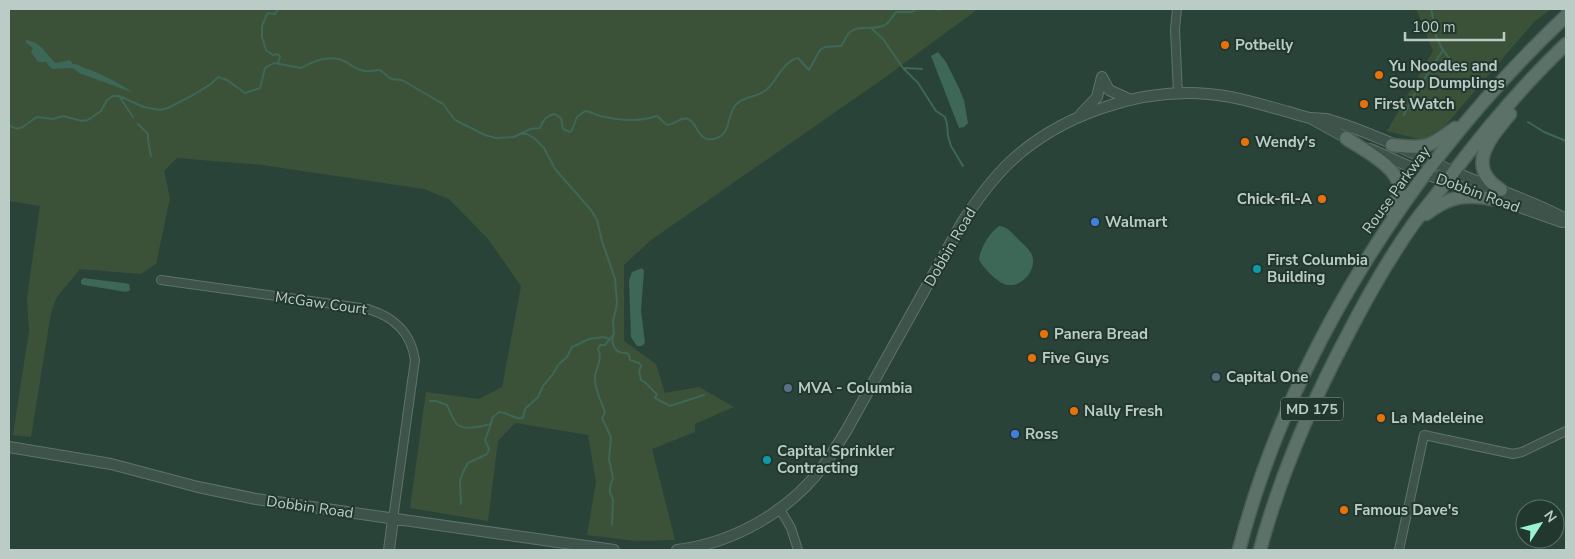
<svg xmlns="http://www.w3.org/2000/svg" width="1575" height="559" font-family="'Nunito Sans',sans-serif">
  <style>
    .green { fill: #3b5239 }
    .water { fill: #3d6756 }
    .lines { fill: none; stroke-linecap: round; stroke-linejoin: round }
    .stream { stroke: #3d6756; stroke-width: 2 }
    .minor-casing { stroke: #5f736b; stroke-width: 10 }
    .tertiary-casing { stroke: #5f736b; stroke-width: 12 }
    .primary-casing { stroke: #4a5f56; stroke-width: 15 }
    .minor { stroke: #3e534a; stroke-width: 8 }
    .tertiary { stroke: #3e534a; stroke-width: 10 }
    .primary { stroke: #5c7269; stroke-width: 12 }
    .food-dot { fill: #e8710a; stroke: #22382f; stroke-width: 2 }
    .shop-dot { fill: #3f7fe0; stroke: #22382f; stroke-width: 2 }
    .culture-dot { fill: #0f9aa8; stroke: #22382f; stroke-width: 2 }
    .service-dot { fill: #5c6f8a; stroke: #22382f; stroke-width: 2 }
    .labels { text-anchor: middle; stroke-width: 4; stroke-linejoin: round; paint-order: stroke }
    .shield { fill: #22382f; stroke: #8da099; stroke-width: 1 }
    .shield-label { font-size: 14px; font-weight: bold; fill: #bbccc6 }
    .poi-label { font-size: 15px; font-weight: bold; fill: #bbccc6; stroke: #22382f; text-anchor: start }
    .street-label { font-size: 15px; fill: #bbccc6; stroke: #22382f }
  </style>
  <rect width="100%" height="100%" fill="#294338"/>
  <!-- green -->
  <path class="green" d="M9,9H978L880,81L651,240L624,265V341L656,364L665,393L699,387L734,407L695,424V432L652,449L675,540L636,541L587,535L596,482L588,435L515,423L498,441L488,521L410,508L426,392L479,399L502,387L521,286L488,239L449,199L424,189L262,165L177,158L164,171L170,198L156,264L141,274L80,269L57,297L51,313L31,437L13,435L29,331L27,298L40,206L9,201Z
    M1416,9H1551L1534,22L1444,127L1422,140L1387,131L1433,51Z"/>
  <!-- water -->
  <path class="water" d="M26,40C42,42 46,55 56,63L70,60L73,64C79,64 82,68 88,69C104,75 119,83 134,93L79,73L73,68L52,69L46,62H38L31,52L33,48L26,43Z
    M938,52L946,62L959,88L964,100L968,123L964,127L959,128L931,56Z
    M999,226C1008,227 1012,233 1018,239C1022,243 1028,248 1031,253C1039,268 1023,287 1008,285C998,284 984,268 979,260C980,249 989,233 999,226Z
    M642,268L644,271L641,310L645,343L642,346H637L631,337L629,280L632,272Z
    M83,278L124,283L129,284L130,290L126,292L84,285L81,284V281Z"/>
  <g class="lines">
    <!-- stream -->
    <path class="stream" d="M278,9L275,14L268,13L267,14L262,26V37L266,50L273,55L277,54L280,56L278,63
      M934,9L939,10L942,9
      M1431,9C1433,15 1433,22 1434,29C1438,47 1450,60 1463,73
      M871,28L883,39L903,68L918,83L936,111L945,117L947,124L948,136L951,146L963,166
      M905,68L922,69
      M119,96L133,117
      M1404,115L1414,95L1443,50
      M1528,122L1544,132L1566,141
      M138,124L148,134V140L151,156
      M9,125C21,134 26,123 37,117L53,119L63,116L82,121L88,120L101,111L107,100L113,96H119L144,107L160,110L168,108L193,95L211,84L218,77L227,80L245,93L260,88L265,68L274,63L301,68C313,62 324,56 339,59C347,61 353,68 361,70C368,73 373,70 380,70L391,79L402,80L443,104L455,120L485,135L496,138L514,137L530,129L540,128C543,120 546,116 555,114L561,118L563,129L570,132L572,130L577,117L585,111C591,111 595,115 600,116C618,120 640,122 657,116L667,125C675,125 681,116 688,119C698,122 697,145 717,138C729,134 728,118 733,109C740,95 756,99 766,90C777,81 783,61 798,58L809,70L820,50L825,47L841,46C845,42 845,36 850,32C860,24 874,31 885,25C890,22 892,17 896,12H912L917,9
      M522,134H527L534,138L544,148L555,169L591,210L597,220L602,241L615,279L617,304L613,321L614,334L605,345H600L598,349C603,360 596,366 595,377C594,389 602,402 605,413L602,418L611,437L609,459L613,478L610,487V493L613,499L612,525
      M613,337C611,347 617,354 627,353L629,355L630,360L639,363L641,366L639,371L641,380C647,382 651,390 657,394L655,398L670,406L704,395
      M430,401H436L447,405C450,411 452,418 456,423C463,432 482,426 491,424L492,418L499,412C508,412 514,420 523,418L525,409L538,397L543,386L553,374L558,365L567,357L572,347L589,339L604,337L609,339
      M461,504L460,481L463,472L468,463L487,454L489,449L485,440L491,424"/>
    <!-- minor casing -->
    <g class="minor-casing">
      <path id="minor" d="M1177,9L1175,29L1178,94
        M161,280L368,309C394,317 411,332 415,360L393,519
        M780,509L791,528L798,550
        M1399,550L1424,435L1513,454L1522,452L1566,431"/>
    </g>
    <!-- tertiary casing -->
    <g class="tertiary-casing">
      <path id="tertiary" d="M1102,77L1109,90L1131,100
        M1081,114L1097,97L1102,77
        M1312,119L1352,141
        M1370,149L1426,174L1562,222
        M9,447L111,464L198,487L256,499L614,550
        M389,550L393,519
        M677,550C734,543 790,511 824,465C832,455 838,443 845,433L963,221C977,200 991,180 1010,162C1060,115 1139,88 1208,94C1236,96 1262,105 1289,112C1296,114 1304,117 1311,118C1317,119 1324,118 1330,120C1370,132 1413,153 1452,171C1490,188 1530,199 1566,219"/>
    </g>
    <!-- primary casing -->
    <g class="primary-casing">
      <path id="primary" d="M1346,138C1363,150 1404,169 1399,193C1398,199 1393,205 1390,210
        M1392,145C1424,149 1429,148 1455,128
        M1501,190C1465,167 1489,139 1510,114
        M1426,214C1450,196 1464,194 1493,199
        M1239,550C1291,350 1417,156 1566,16
        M1260,550C1280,476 1311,404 1347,336C1367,297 1389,258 1414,223C1426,207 1438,193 1449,178C1485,130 1523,85 1566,44"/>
    </g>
    <!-- minor -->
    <use href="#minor" class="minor"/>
    <!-- tertiary -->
    <use href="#tertiary" class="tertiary"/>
    <!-- primary -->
    <use href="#primary" class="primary"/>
  </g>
  <!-- markers -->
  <g class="food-dot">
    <circle cx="1225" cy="45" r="5"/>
    <circle cx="1379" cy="75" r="5"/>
    <circle cx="1364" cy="104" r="5"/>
    <circle cx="1245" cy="142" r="5"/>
    <circle cx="1322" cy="199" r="5"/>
    <circle cx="1044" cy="334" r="5"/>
    <circle cx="1032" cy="358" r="5"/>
    <circle cx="1074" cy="411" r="5"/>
    <circle cx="1381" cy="418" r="5"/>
    <circle cx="1344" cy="510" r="5"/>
  </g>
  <g class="shop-dot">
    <circle cx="1095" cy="222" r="5"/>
    <circle cx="1015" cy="434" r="5"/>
  </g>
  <g class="culture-dot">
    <circle cx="1257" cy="269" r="5"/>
    <circle cx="767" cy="460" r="5"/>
  </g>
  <g class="service-dot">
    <circle cx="1216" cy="377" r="5"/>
    <circle cx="788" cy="388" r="5"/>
  </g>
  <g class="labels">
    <!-- shield labels -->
    <rect class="shield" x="1281" y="397.5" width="62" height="23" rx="4"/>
    <g class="shield-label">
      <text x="1312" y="414">MD 175</text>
    </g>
    <!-- poi labels -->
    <g class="poi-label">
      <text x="1235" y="50">Potbelly</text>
      <text x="1389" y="71">Yu Noodles and<tspan x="1389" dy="17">Soup Dumplings</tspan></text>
      <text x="1374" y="109">First Watch</text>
      <text x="1255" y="147">Wendy's</text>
      <text x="1312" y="204" text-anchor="end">Chick-fil-A</text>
      <text x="1105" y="227">Walmart</text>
      <text x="1267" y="265">First Columbia<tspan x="1267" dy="17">Building</tspan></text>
      <text x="1054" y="339">Panera Bread</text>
      <text x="1042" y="363">Five Guys</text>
      <text x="1226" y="382">Capital One</text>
      <text x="798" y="393">MVA - Columbia</text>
      <text x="1084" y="416">Nally Fresh</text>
      <text x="1391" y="423">La Madeleine</text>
      <text x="1025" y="439">Ross</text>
      <text x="777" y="456">Capital Sprinkler<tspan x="777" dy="17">Contracting</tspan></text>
      <text x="1354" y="515">Famous Dave's</text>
    </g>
    <!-- street labels -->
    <g class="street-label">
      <text transform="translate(1396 190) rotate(-54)" y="5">Rouse Parkway</text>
      <text transform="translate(1478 193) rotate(20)" y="5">Dobbin Road</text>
      <text transform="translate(950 247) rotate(-60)" y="5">Dobbin Road</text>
      <text transform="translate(321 303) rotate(8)" y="5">McGaw Court</text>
      <text transform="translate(310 507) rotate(8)" y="5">Dobbin Road</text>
    </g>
  </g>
  <!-- border -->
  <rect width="1575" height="559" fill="none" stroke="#bbccc6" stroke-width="20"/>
  <!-- north arrow -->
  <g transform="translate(1540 524) rotate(54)"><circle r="24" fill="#22382f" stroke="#5f736b"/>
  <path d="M0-4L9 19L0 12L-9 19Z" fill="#99f3d2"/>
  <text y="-8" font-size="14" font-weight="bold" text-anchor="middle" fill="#bbccc6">N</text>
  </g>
  <!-- scale -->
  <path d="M1405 32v8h99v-8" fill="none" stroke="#bbccc6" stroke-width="2.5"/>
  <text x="1412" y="32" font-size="15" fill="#bbccc6" stroke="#22382f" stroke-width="4" paint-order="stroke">100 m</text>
</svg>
